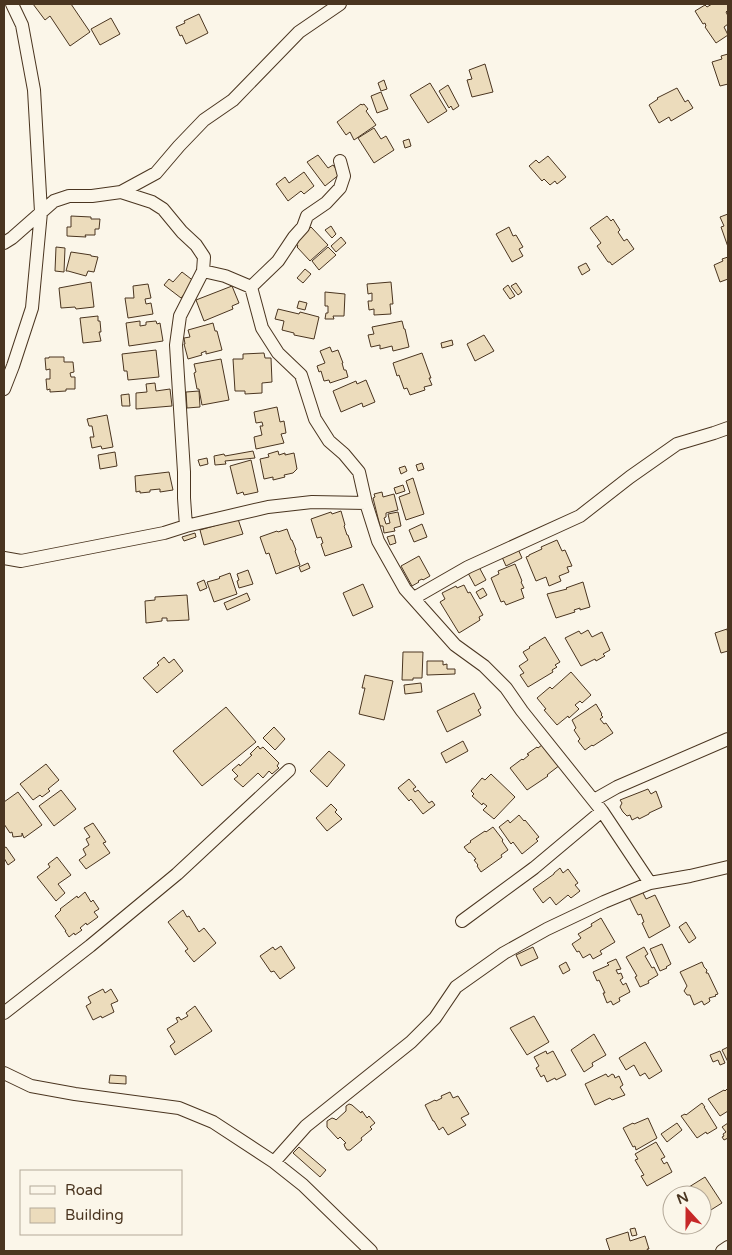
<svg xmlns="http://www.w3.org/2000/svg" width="732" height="1255" font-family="'Varela Round',sans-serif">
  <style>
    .building { fill: #ecdcbc; stroke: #4a3520 }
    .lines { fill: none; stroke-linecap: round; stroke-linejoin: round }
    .street-casing { stroke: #4a3520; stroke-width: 14 }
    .street { stroke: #fbf6e9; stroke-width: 12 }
  </style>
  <rect width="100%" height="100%" fill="#fbf6e9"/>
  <!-- building -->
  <path class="building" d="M33,4H71L90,32L70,46L50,16L45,20Z
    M712,4H728V10L726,12L728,16V24L724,27L728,35L716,43L705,27L706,26L705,23L703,24L695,11L705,5L707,7Z
    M199,14L208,33L186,44L182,35L180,36L176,27L185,23L184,21Z
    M111,18L120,34L100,45L91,29Z
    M728,54V84L720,86L712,62L722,59L721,56Z
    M485,64L493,92L472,97L467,80L472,79L469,70Z
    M384,80L387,89L381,91L378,83Z
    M430,83L447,111L428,123L410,95Z
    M448,85L459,106L453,110L451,106L449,108L439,91Z
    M677,88L685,102L688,100L693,108L671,121L669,117L659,123L649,105L658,99L657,98Z
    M381,92L388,109L377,113L371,96Z
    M361,104L362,105L364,104L368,109L366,111L376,125L354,140L350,132L346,135L337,122Z
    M374,128L381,139L386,136L394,150L374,163L358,138Z
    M409,139L411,146L405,148L403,141Z
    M318,155L328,168L333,165L340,174L325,186L307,162Z
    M548,156L566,177L557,184L555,181L550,185L544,179L542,181L529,166L536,160L539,163Z
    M304,172L314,186L304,194L301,191L288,201L276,184L285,177L289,183Z
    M728,214V247L721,227L724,226L720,217Z
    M71,216L91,217V219H100L99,229H95V235H85L86,237L67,236V227H71Z
    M607,216L611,221L613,219L620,230L618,232L624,241L627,239L634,249L612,265L610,262H608L597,246L601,243L590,228Z
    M331,226L336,234L332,238L325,230Z
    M311,227L328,245L310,261L297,247L298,246L295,242Z
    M509,227L513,236L516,235L523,247L519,249L523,256L512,262L496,234Z
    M341,237L346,243L336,252L331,246Z
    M56,247L65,248L64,272L55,271Z
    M328,247L336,255L319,270L312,261Z
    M71,252L91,255V256L98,257L94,272L88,271L86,276L68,271H66Z
    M728,257V279L720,282L714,265L723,261L722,259Z
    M586,263L590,270L582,275L578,267Z
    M305,269L311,274L303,283L297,278Z
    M182,272L195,282L181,298L164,285L169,279L173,282Z
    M91,282L94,307L76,309L75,307L61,308L59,288Z
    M391,282L393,304H390L391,314L374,315V309L369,310L368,301H372V293L368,294L367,284Z
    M516,283L522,292L518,295L511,286Z
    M148,284L151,298L145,299L146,304L151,303L153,314L128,318L125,298H134L133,286Z
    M508,285L515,296L510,299L503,289Z
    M232,286L239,303L232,306L233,309L204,321L196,300Z
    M325,292L345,294L344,316H333L334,319H325L326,313H328V306H325Z
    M299,301L307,303L305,310L297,308Z
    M278,309L299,314L300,312L319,317L314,339L294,335V333L282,330L284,321L275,319Z
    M98,316V321H100L101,332H99L101,341L83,343L80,318Z
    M140,321V326L146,325V322L156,321L157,324L160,323L163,341L129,346L126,323Z
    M402,321L404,329H405L409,347L393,351L392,346L380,349V345L371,347L368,335L374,334L372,327Z
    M213,323L215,331H217L222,350L206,354V351L201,353L202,355L188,359L184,344H185L184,338L190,337L188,330Z
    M484,335L494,351L475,361L467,344Z
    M452,340L453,345L442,348L441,343Z
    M330,347L332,352L338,350L343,363H342L344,370H346L348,377L330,383L329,380L324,381L321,371L319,372L317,366L325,363L320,351Z
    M156,350L159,377L128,380L127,371H124L122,354Z
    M264,353L265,358H271L272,382L262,383V393L245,394V391H235L233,359H243V354Z
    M422,353L431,378H429L432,385L424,387L425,390L410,395L407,388L404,389L399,375L397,376L393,363Z
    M49,357H64V362H73L74,372L70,373L71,377H75V389H66V391L50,392V389L47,390L46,379H50V369L46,370L45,358H49Z
    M221,359L229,400L202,405L199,389H197L194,373L196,372L194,364Z
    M366,380L375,402L363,407L362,403L341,412L333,391L356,381L357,384Z
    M155,383L156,391L170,389L172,406L136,409V393L147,392L146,384Z
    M199,391L200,407L187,408L186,392Z
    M129,394L130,406H122L121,395Z
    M277,407L280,422L284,421L286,433L281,434L284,443L256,449L254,437L262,435L260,426H263L262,422L256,423L254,412Z
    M107,415L113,447L102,449L101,446L92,448L90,437H94L92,426H89L87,419Z
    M253,451L255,458L225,461L226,464L215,465L214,456L224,454L225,456Z
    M278,451L279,455L285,453V455L294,453L297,469L293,473L284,475L285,477L273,480V477L264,479L260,459L269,457L268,454Z
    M115,452L117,466L100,469L98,455Z
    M207,458L208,464L200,466L198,460Z
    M251,460L258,492L244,495L243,492L237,494L230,466Z
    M422,463L424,469L418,471L416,465Z
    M405,466L407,471L401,474L399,468Z
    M169,472L173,490L160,492V489L150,490V492L140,493V491L136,492L135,476Z
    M413,478L424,514L406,520L399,497L410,493L406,481Z
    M403,485L405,491L396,494L394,488Z
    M382,492L383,497L394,494L398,510L386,513V517L384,518L386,524L390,523L388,514L398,512L401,526L394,528L395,531L384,533L383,526H380L373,498L375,497L374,494Z
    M341,511L345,525L344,526L347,535H348L352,547L325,556L321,544L323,543L321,537L317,538L311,519L331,512L332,514Z
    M238,519L243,534L204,545L200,530Z
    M422,524L427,537L414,542L409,530Z
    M287,529L291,540H292L296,550L295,551L300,565L276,574L269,553L266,554L260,537L277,531L278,532Z
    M195,533L196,537L184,541L182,537Z
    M394,535L396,543L390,545L387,537Z
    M557,540L562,551L565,550L572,566L567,567L569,572L559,576L561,581L549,586L546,577L536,581L526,557L529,556V555L542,549L541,547Z
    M518,549L522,558L506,566L502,557Z
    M419,556L430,576L423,580L422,579L418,581L419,582L412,586L401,566Z
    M308,563L310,568L301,572L299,567Z
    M515,564L522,581L521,582L524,588L521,589L524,598L506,605L504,601L501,602L491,578L499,574L498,571Z
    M479,567L486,580L475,586L468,573Z
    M248,570L253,584L239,588L237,581L239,580L237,574Z
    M230,573L237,594L214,602L207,582L218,579L220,578L219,577Z
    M204,580L207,588L200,591L197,583Z
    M583,582L590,607L580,610V608L574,610L575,612L556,618L547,594L567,589L566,588Z
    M363,584L373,607L353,616L343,593Z
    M464,585L468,593L470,592L483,615L479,617L480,620L477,622L459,633L440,602L445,599L442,593L456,586L457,588Z
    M483,588L487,595L480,599L476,592Z
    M247,593L250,600L227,610L224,603Z
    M187,595L189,620L167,621V618H162V621L146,623L145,601L155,600V597Z
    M727,629L728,634V651L721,653L715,633Z
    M588,630L592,637L602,632L610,650L603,654L605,656L596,661L595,659L581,666L565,638L579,631L581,634Z
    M545,637L560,662L555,665L557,667L552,670L553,672L528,687L520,675L524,673L519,666L528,660L523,652L530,648L529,647Z
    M403,652H423L422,678H413V680H402Z
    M164,657L169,663L174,659L183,671L157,693L143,678L159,665L157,663Z
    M427,661H443V665L447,664V669H455V674L427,675Z
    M571,672L591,695L582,703L580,701L575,705L579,709L569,718L568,716L557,725L544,710L546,709L537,698L550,687L552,689Z
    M365,675L393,681L384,720L359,714L365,688H362Z
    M421,683L422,692L405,694L404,685Z
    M474,693L481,708L478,710L481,715L447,732L437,711Z
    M596,704L602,714L601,715L603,717L600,719L604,724L606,723L613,733L593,746L592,745L585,750L578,741L580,739L574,730L576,728L572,720Z
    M226,707L256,742L202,786L173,751Z
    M274,727L285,739L275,750L263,738Z
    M463,741L468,751L446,763L441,753Z
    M542,745L560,765L547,775L548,776L527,790L510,768L522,759L523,760L529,755L527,754L537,747L538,748Z
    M258,746L260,749L263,747L279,763L277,766L279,768L272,774L269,771L263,778L258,773L243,787L234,779L238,776L232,770L239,764L240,766L252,755L250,754Z
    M329,751L345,765L327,787L310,771Z
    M46,764L59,780L48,789L50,791L42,797L40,795L33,800L20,784Z
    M491,774L515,797L494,819L483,810L487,806L483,803L482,805L472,796L474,794L471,791L482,778L485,780Z
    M409,779L416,787L413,789L415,792L418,790L429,803L432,801L435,805L423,814L411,799L409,801L398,788Z
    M648,789L651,794L656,791L662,807L649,813V814L639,819L638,817L632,820L630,815L627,816L623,812L620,807L622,803L620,800Z
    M61,790L76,809L54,826L39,806Z
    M18,792L42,825L24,838L22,833V836L13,837L12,832L10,833L4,824V802Z
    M331,804L337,810L335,812L342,819L327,831L316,818Z
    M519,815L524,821L525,820L539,837L536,839L538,841L522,854L513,842L511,844L499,827L508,820L510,823Z
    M93,823L106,842L103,843L110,853L86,869L79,860L86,855L83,849L89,845L86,839L90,837L84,828Z
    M493,827L503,840L502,841L508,850L501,855L502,857L481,872L477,866L478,865L474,860L476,859L470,852L469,853L464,847L471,842L470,841L485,831L486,832Z
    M6,847L15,860L8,865L4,858V848Z
    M57,857L71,875L58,884L65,893L56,901L37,877L50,867L48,864Z
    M560,868L563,873L568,869L578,883L575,885L580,891L571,898L568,895L556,905L550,897L543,903L533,889L554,874V873Z
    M642,891L646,899L655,895L670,926L649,938L642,923L644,922L641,914L638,915L629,897Z
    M85,892L91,902L93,900L99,909L94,912L98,917L87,925L86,923L80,928L82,930L75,935L74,933L69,937L65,931H66L55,916L61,910L60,909L77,896L78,898Z
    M183,910L187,917L189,916L199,932L204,928L216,943L194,962L185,951L188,949L168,922Z
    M601,918L615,942L600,951L602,954L593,959L590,954L583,958L579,951L577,952L572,944L581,938L578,934L592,926L591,924Z
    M686,922L696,938L689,943L679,927Z
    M662,944L671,964L666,967L667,968L660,971L650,949Z
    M281,946L295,968L280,979L274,971L271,972L260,956L273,947L275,950Z
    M533,947L538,958L521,966L516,955Z
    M644,947L648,954L645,956L652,968L654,967L658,975L648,981L649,983L640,987L635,977L637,976L626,957Z
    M616,959L621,969L616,970L618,974L621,973L623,978L620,980L623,985L626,983L630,992L619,998L620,1001L613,1005L611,1001L607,1003L603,993H605L599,980L597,981L593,972L609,965L607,963Z
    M566,962L570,970L563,974L559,966Z
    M702,962L704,967L707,970L706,973H708L718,994L715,995L716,996L709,998L710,1001L709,1002L704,1005L702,1001L694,1005L690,995H687L684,991L687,986L680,972Z
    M103,989L105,993L111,989L118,1001L111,1004L114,1012L102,1018L101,1016L93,1020L86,1006L91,1003L88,997Z
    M195,1006L212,1031L175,1055L170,1046L175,1042L167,1029L178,1022L176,1018L179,1017L181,1020L188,1016L186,1013Z
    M534,1016L549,1042L527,1055L510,1028Z
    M594,1034L606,1055L592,1063L593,1066L584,1072L571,1050Z
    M645,1042L662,1071L649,1079L645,1073L640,1076L634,1065L626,1070L619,1058Z
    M728,1047V1062L722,1050Z
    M546,1051L547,1054L553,1051L566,1075L556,1080L555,1078L547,1082L544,1075L541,1077L536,1068L539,1066L534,1057Z
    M720,1051L725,1063L720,1065L718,1060L713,1062L710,1055Z
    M606,1074L608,1077L612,1074L614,1075L615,1078L619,1076L623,1085L620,1087L625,1095L612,1100L610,1098L595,1105L585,1084Z
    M110,1075L126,1076V1084L109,1083Z
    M728,1088V1111L720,1116L708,1099L724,1090L725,1091Z
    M450,1092L453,1098L458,1096L469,1114L461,1118L466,1125L448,1135L443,1127L439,1130L434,1121H433L425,1105L435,1100L436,1101L442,1098L441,1096Z
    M702,1103L705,1107H704L717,1128L707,1134L706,1132L697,1138L681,1116L685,1114L686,1115Z
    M349,1104L352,1105L361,1113L362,1111L367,1118L369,1116L375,1123L370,1127L372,1129L361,1138L362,1140L350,1150H347L345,1147L344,1144L346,1143L340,1137L338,1139L327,1127V1121L332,1118L335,1119L336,1120L346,1111V1106Z
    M648,1118L657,1138L636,1150L635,1146L633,1147L623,1128L633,1123L634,1124Z
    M677,1123L682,1130L667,1142L661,1134Z
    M728,1123V1138L724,1140L722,1137L724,1136L723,1134L726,1132L722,1127Z
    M656,1142L665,1157L661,1159L664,1164L667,1162L672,1172L647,1186L641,1176L644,1175L635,1160L638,1159L635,1154Z
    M299,1147L326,1170L320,1177L293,1153Z
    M705,1177L722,1203L706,1213L702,1206V1195H695L689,1187Z
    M635,1228L637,1235L632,1236L630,1229Z
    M628,1232L630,1241L645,1236L649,1249H647L648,1251H610L606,1239Z"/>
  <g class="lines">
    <!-- street casing -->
    <g class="street-casing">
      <path id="street" d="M340,161L344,176L340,188L326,203L307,216L303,227L294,237L278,261L251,287L262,328L278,353L301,375L315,419L329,441L344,454L359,472L366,503L378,541L405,589L455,645L484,666L506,688L522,711L602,811L650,883
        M121,192L152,202L163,209L182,232L196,245L204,257L203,271
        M4,243L12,238L54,201L69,196H92L121,192L156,173L179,146L204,120L233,100L299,32L340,4
        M4,389L13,366L32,308L41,212L34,90L22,25L12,4
        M186,526L184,498V472L176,345L180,316L203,271L225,276L251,287
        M4,558L21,561L164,533L186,526L268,507L312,502L366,503
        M414,598L468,567L580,516L630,477L677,444L714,433L728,428
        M594,800L617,787L728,739
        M462,921L534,868L602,811
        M4,1013L90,946L177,874L289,770
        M4,1073L31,1086L75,1094L179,1108L213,1122L274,1162L303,1185L371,1251
        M274,1162L306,1126L411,1042L435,1018L456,987L504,953L547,929L604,902L650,883L690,876L728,867
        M722,1251L728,1247"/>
    </g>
    <!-- street -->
    <use href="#street" class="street"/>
  </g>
  <!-- border -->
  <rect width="732" height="1255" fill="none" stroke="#4a3520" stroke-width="10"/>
  <!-- legend -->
  <rect x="20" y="1170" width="162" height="65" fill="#fbf6e9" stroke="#b4a999"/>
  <rect x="30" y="1186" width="25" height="8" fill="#fbf6e9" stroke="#b4a999"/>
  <text x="65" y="1195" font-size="15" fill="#4a3520">Road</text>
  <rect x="30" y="1208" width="25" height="15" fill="#ecdcbc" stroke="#b4a999"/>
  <text x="65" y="1220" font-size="15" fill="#4a3520">Building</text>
  <!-- north arrow -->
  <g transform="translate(687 1210) rotate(339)"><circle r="24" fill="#fbf6e9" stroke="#b4a999"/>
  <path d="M0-4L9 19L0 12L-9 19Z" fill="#c62828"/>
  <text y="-8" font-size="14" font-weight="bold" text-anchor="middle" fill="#4a3520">N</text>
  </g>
</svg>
